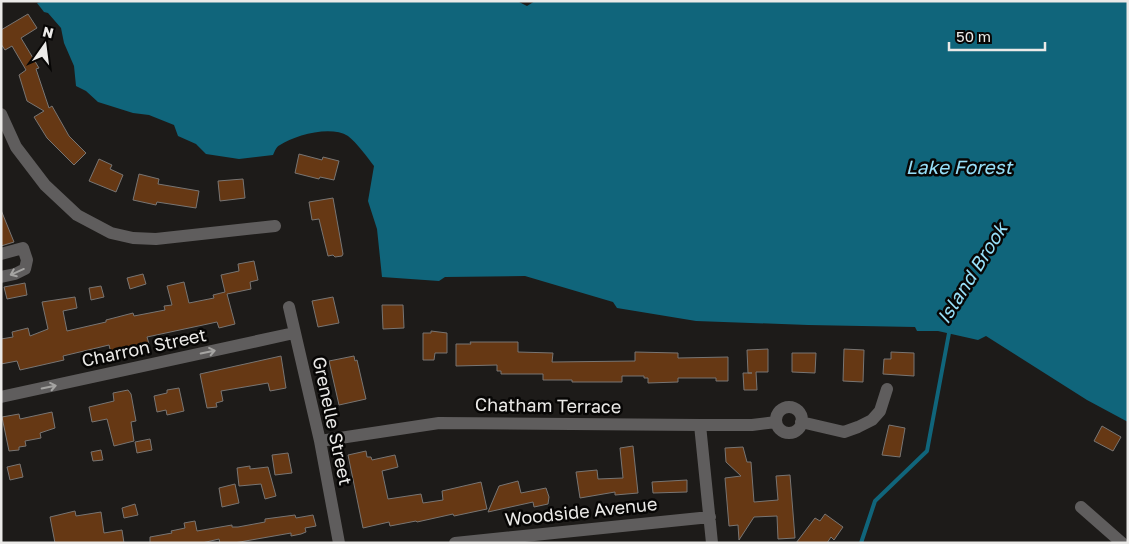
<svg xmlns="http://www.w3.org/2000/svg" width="1129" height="544" font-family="'Golos Text',sans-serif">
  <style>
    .water { fill: #10657b }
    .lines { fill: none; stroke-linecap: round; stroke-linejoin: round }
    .stream { stroke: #10657b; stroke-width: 4 }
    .building { fill: #663814; stroke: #787573 }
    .minor { stroke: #5f5d5d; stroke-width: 12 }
    .oneway { stroke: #a5a4a2 }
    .labels { text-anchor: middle; stroke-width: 5; stroke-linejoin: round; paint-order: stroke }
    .street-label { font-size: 18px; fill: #ebeae8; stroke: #070605 }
    .water-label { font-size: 19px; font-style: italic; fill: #98e0f9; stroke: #070605 }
  </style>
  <rect width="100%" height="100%" fill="#1d1b19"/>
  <!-- water -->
  <path class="water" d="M44,1H517L527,6L535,1H1128V422L1087,400L986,336L978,340L938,331H917L915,327L808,325L696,321L617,308L613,302L525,276L445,277L439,281L382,277L377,229L368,201L374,166C368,158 356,142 348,136C331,125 295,135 280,145C276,147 275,151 273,155L239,159L206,154L196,144L178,136L174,125L149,115L133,113L98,102L86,91L76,86L74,66L64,43L61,28L48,13L44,12L37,3Z"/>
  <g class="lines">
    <!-- stream -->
    <path class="stream" d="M861,543L875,501L927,451L949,333L952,329"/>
  </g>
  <!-- building -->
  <path class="building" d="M28,14L37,28L21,38L39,68L36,69L49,108L52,106L69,136L86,153L74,165L47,138L34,117L44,111L27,101L19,75L26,70L12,46L5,50L1,44V30Z
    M299,154L322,160L323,157L339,161L334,180L320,177L319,179L295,173Z
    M99,159L112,165L110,169L123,175L116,192L89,181Z
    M139,174L159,179L158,184L199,191L196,208L157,202L156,205L133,200Z
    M243,179L245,198L220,201L218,181Z
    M333,198L343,254L342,256L335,257L333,255L328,256L319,219L312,220L309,202Z
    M1,210L14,242L1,246Z
    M254,261L258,280L250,282L251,289L227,294L235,324L219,328L217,322L147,337L149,344L111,353L109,345L63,356L64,360L20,370L17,361L1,364V339L13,337L12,332L28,328L30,336L48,329L42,302L75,297L77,308L63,311L67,331L106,322V320L133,313L134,316L165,310L164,306L172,305L167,286L184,282L189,303L214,298L213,295L225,292L221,275L239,271L238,264Z
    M143,274L146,284L130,289L127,278Z
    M25,283L27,295L7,299L4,287Z
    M101,286L104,297L91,300L89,288Z
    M333,297L339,323L318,327L312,301Z
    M382,305H403L404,328L383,329Z
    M431,331L447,333V353H435L434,360H423V333H431Z
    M470,342H518V352L553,353L552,362L635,361V352L678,353V358L728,357V381H716V378H678V382L648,383V378H644V376H622V382H572V380H543V374H501V371H497V365L456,366V344H471Z
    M768,349V372H756L757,390H744L743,373H752H748L747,350Z
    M844,349L864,350L863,382L843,381Z
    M891,352L914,353V376L883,374L884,359H891Z
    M792,353H816L815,373L792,372Z
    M281,356L286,388L270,391L268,383L221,391L223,401L216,403L217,407L207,408L200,374Z
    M354,356L355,361L357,360L366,399L339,405L329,361Z
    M179,388L184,411L167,415L166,410L157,412L154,396L167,393V390Z
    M128,390L131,394L136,421L131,422L134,441L114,446L107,419L92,422L89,407L114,401L113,393Z
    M52,412L55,428L40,433L41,438L25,441L26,446L19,447V450L9,451L2,417L19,414L20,419Z
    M889,425L905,428L900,457L882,455Z
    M1102,426L1121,437L1113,451L1094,441Z
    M150,439L152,450L137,453L135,442Z
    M633,446L638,493L615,495V492L580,498L576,472L597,470L598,479L623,478L620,448Z
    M743,447L747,462H751L754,502L778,500L776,476L790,475L795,538L778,539L777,516L754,517L739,540L738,525L729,526L725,478L741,476L726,462L725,448Z
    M101,450L103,460L93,461L91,452Z
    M366,451L367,457H371L372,460L395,455L398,467L382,471L388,499L421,494L423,503L443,500L442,491L481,482L487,509L454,516L453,514L417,522L416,521L390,526L389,522L363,528L348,455Z
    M288,453L292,473L275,475L272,455Z
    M20,464L23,477L10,480L7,467Z
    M250,466V469L268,467L276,496L265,499L261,484L239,486L237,468Z
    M687,480V492L653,493L652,482Z
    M518,481L521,493L546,488L549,497L548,504L534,507L533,502L488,512L499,486Z
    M235,484L239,503L222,507L219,488Z
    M135,504L138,515L124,518L122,508Z
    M75,511L76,516L101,512L104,533L122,530L124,543H55L50,517Z
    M825,514L843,527L834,540L831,537L827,543H796L815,518L820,521Z
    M295,515L296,518L313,515L316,526L305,528L306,532L301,534L291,536V533L234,543H220L219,539L202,543H150V537L172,533L171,531L185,528L184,523L195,521L197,531L232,525V527H238L265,522V519Z"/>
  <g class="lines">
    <!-- minor -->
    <path class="minor" d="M1,114L16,147L45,185L77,215L111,233L133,238L156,239L275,226
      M1,254L23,248L27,260L25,269L15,274L1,277
      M289,307L320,441L339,543
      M1,397L294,333
      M776 420a13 13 0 1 1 26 0a13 13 0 1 1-26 0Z
      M801,422L844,432L858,427L872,420L880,411L887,389
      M700,425L712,543
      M320,441L439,423L700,425H752L776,422
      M1081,507L1122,543
      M455,543L710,517"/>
  </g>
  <!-- one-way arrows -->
  <defs><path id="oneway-shaft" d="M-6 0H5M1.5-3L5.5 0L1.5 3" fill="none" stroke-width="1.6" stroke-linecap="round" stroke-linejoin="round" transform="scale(1.25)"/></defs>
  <g class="oneway">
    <use href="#oneway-shaft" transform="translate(17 272) rotate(156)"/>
    <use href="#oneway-shaft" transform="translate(208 352) rotate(-12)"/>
    <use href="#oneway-shaft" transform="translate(49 387) rotate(-12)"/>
  </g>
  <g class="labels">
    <!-- street labels -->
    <g class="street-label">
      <text transform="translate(144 348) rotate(-12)" y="6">Charron Street</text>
      <text transform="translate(548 406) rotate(1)" y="6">Chatham Terrace</text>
      <text transform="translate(332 421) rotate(78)" y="6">Grenelle Street</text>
      <text transform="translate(581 512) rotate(-6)" y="6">Woodside Avenue</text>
    </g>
    <!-- water labels -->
    <g class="water-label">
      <text x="959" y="174">Lake Forest</text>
      <text transform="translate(972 273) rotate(-58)" y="7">Island Brook</text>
    </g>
  </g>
  <!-- border -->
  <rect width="1129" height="544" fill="none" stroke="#ebeae8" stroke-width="5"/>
  <!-- north arrow -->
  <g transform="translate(45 45) rotate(14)" stroke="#070605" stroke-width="4" paint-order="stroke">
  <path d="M0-4L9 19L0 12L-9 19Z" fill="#ebeae8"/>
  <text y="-8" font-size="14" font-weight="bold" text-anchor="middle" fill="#ebeae8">N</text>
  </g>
  <!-- scale -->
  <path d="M949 42v8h96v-8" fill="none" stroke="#ebeae8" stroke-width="2.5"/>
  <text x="956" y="42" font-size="15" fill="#ebeae8" stroke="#070605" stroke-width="4" paint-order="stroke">50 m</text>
</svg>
